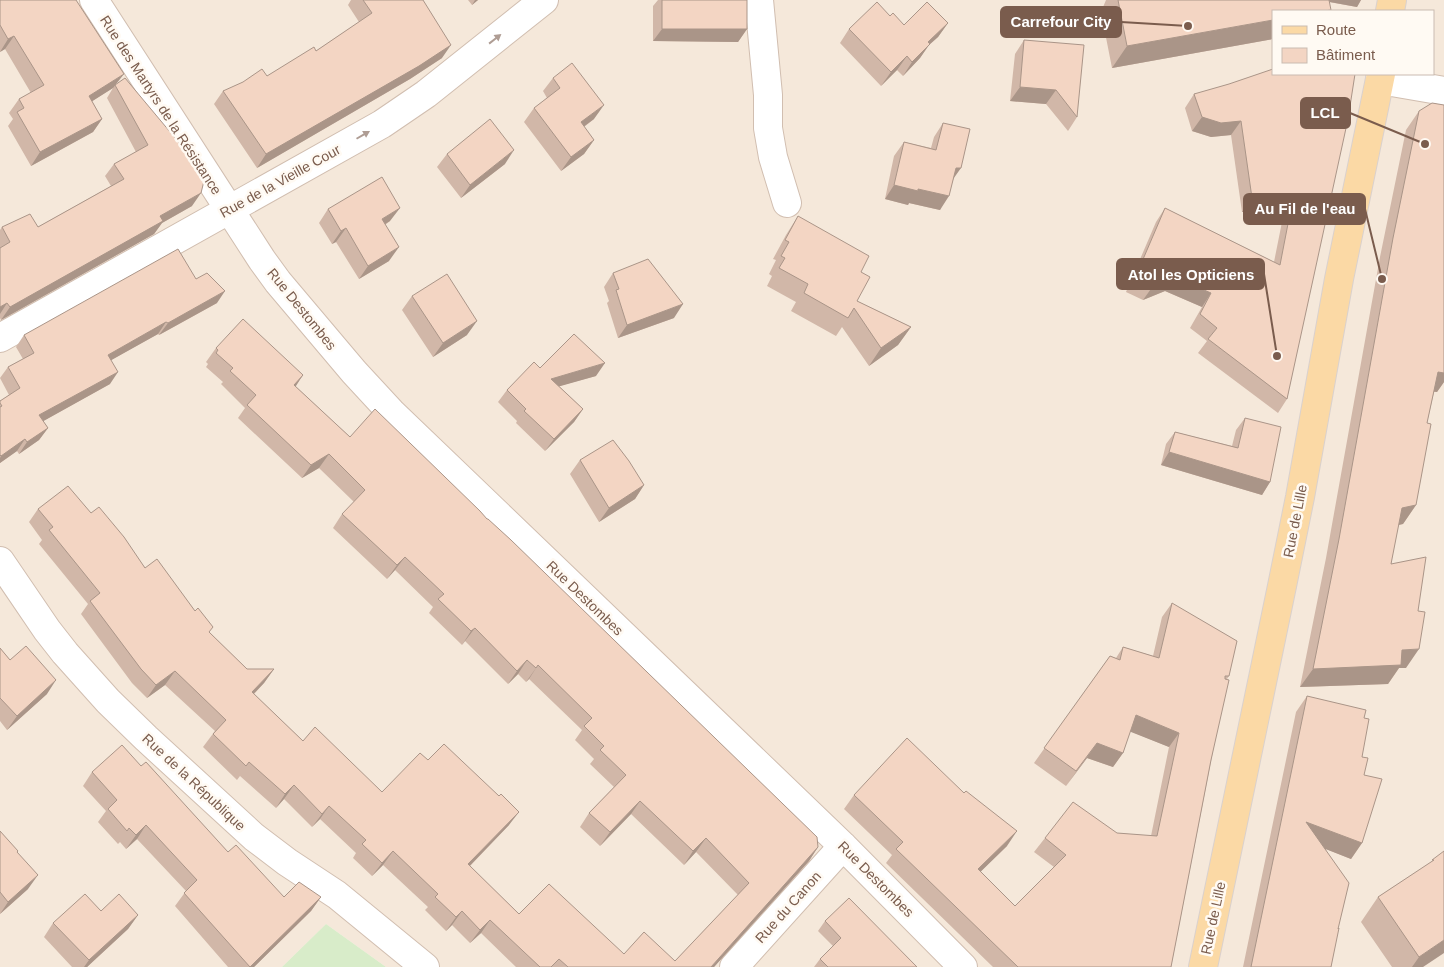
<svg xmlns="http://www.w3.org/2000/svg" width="1444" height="967" font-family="Helvetica,sans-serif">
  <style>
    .residential { fill: #f5e8da; fill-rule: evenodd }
    .green { fill: #d8ecc9 }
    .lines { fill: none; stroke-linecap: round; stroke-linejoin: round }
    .minor-casing { stroke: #d1beb0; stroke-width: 30 }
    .major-casing { stroke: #dad1cd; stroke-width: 30 }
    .minor { stroke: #fff; stroke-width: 28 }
    .major { stroke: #fbd9a5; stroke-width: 28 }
    .wall { fill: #d1b7a8 }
    .shaded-wall { fill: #aa9588 }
    .building { fill: #f3d5c3; stroke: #aa9588 }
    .oneway { fill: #af9d94 }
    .labels { text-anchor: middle; stroke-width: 5; stroke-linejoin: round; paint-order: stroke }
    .street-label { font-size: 14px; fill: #7a5c4d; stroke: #fffaf3 }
    .leader { fill: none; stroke: #7a5c4d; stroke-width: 2 }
    .callout-dot { fill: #7a5c4d; stroke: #fffaf3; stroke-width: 2 }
    .callout { fill: #7a5c4d; stroke: #7a5c4d; stroke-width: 2 }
    .callout-label { font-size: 15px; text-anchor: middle; font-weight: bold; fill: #fff }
  </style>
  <rect width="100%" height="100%" fill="#fdf6ec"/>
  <!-- residential -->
  <path class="residential" d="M0,0H1444V967H386L326,924L282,967H0ZM1273,11H1433V74H1273Z"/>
  <!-- green -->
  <path class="green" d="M326,924L386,967H282Z"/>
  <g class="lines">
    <!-- minor casing -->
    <g class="minor-casing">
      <path id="minor" d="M94,0L262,260L278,282L354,372L391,412L843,846L963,967
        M759,0L768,95V128L773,157L787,203
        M1380,80L1444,91
        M0,338L382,124L426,94L544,0
        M0,561L47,630L65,653L108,701L146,738L254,837L287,862L337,895L425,967
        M734,967L843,846"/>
    </g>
    <!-- major casing -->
    <g class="major-casing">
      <path id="major" d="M1390,11L1392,0
        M1203,967L1282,586L1300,497L1339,279L1381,74"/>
    </g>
    <!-- minor -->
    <use href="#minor" class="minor"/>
    <!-- major -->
    <use href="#major" class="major"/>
  </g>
  <!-- wall -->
  <path class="wall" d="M0,0L116,84L192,206L162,223L154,234L1,320L0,318V230L2,227H38L111,186L105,176L114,164L136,152L107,98L113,88L92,101L102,119L93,132L31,166L8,126L13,119L9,113L19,99L31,93L5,49L0,52Z
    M351,0H423L442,58L410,79L257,168L214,104L223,91L267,76L316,51L359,22L348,5Z
    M468,0H478L472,5Z
    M658,0H747V29L738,42L653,41V6Z
    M1106,0H1361L1357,7L1329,2L1273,11V39L1112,68L1101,12Z
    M890,16L904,25L948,23L938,37L929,45L920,58L903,76L897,70L881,86L840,43L849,29Z
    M1024,40L1077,117L1068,131L1046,104L1010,101L1015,54Z
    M1355,74L1287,399L1278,413L1198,353L1207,341L1190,328L1202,307L1165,291L1143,300L1126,292L1156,222L1165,208L1274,262L1284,212H1242L1231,135L1211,137L1192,131L1185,108L1194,94Z
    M553,78L594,119L584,127L594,140L584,154L561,171L524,122L534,108L547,98L543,91Z
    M1444,105V382L1437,392H1434L1427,423L1416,505L1403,524L1398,525L1391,564L1406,668H1399L1388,684L1300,687L1326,558L1380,257L1406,130L1419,111Z
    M943,123L954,178L940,210L909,203L908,205L885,199L894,156L904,142L931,148L934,137Z
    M447,154L505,164L461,198L437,167Z
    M328,209L390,221L385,225L389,261L359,279L336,242L332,244L319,223Z
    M798,216L861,272L857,301L911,327L898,345L869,366L842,327L836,336L791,311L796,302L767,286L772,276L769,274L776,260L773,259L786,235Z
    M613,273L674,318L618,338L607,303L609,301L604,287Z
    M196,279L217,303L159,335L158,334L111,360L110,384L43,421L48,428L39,440L19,454L17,451L0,463V401L9,395L0,378L8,367L23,359L16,347L24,335Z
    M412,296L467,335L433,357L402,310Z
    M216,348L303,375L295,386L350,437L487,519L818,847L809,861L714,967H516L481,933L470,943L452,925L446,931L425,910L428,907L383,865L372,876L353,858L356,853L320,819L312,827L284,799L276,808L240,776L237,780L203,747L215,731L165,685L147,698L132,683L81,614L88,604L39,544L42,540L29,522L38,509L91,513L210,633L247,669H274L264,683L254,694L303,741L382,792L428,760L509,825L470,866L519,914L624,954L675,961L738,895L696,852L684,865L631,814L600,846L580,827L589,813L614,787L590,764L594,759L575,740L582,730L529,679L526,682L518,674L508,684L465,641L462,645L429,613L433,607L395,570L387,579L333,528L342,514L354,502L319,468L302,478L238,418L245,408L221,384L223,382L206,367L208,364L206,362Z
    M540,368L596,376L559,386L583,409L574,422L545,451L516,423L517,421L498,402L507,390Z
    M1245,418L1270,482L1262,495L1161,465L1166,444L1175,432L1232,446L1236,430Z
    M580,460L644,485L635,499L599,522L570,474Z
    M1172,603L1229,676L1227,679L1171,967H993L886,863L892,855L844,809L854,795L1007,846L980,872L1015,906L1054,867L1034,852L1045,838L1117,833L1151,836L1169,747L1130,731L1123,753L1113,767L1087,758L1066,786L1034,763L1110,656L1116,658L1123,647L1153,656L1162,617Z
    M0,648L10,660L47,694L7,730L0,721Z
    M1307,696L1364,718L1362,757L1364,775L1362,843L1351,859L1326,849L1338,929L1331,967H1243L1296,712Z
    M141,766L228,852L284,897H321L311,911L254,967H228L175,906L186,891L137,839L126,849L120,842L118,844L98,822L106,811L83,786L92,772Z
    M0,831L17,852L28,889L0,914Z
    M1429,864L1423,967H1392L1361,922L1378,897Z
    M101,911L138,915L128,929L87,967H72L44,937L53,923Z
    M825,921L917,967H814L820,959L833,946L818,931Z"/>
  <!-- shaded-wall -->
  <path class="shaded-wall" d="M475,0H478L472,5Z
    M1319,0H1361L1357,7Z
    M1273,20V39L1112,68L1127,46Z
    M948,23L938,37L929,45L920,58L903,76L912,62L928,42Z
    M662,29H747L738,42L653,41Z
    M14,36L5,49L0,52L8,39Z
    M451,45L442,58L410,79L257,168L266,154Z
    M907,56L897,70L881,86L891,72Z
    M124,74L113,88L80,109L89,96Z
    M1020,87L1056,90L1046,104L1010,101Z
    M604,105L594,119L571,136L581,122Z
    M1202,117L1241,121L1231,135L1211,137L1192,131Z
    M102,119L93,132L31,166L40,152Z
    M594,140L584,154L561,171L571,157Z
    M514,150L505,164L461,198L470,185Z
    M956,168H961L951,182Z
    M894,185L918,189L949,196L940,210L909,203L908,205L885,199Z
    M201,193L192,206L162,223L154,234L1,320L10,307L160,216Z
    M1252,198H1293L1284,212H1242Z
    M400,208L390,221L372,232L382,219Z
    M346,228L336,242L332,244L341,231Z
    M399,247L389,261L359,279L368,266Z
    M1174,277L1211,293L1202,307L1165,291L1143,300L1153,286Z
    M225,291L217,303L159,335L168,323Z
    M7,303L0,314V307Z
    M683,304L674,318L618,338L627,325Z
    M477,321L467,335L433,357L443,343Z
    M166,322L158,334L99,367L108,355Z
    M911,327L898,345L869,366L881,348Z
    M605,363L596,376L543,391L551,379Z
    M118,372L110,384L31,428L39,415Z
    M1438,372L1444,373V382L1437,392L1425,390Z
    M303,375L294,389V385Z
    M583,409L574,422L545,451L554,439Z
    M48,428L39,440L19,454L27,442Z
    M25,439L17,451L0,463V458L1,456Z
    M1169,452L1270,482L1262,495L1161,465Z
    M329,454L319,468L302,478L311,465Z
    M644,485L635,499L599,522L609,508Z
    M1416,505L1403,524L1389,527L1402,508Z
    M405,557L395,570L387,579L397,565Z
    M475,628L465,641L462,645L471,631Z
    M1419,649L1406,668H1399L1388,684L1300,687L1313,669L1402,650Z
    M527,660L518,674L508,684L517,671Z
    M538,665L529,679L526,682L536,668Z
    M274,669L264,683L242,706L252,692Z
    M175,671L165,685L147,698L156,685Z
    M56,680L47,694L7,730L17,716Z
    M1136,715L1179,733L1169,747L1126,730Z
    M1097,743L1123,753L1113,767L1087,758L1066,786Z
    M294,785L284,799L276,808L285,794Z
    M640,801L631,814L600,846L610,832Z
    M329,806L320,819L312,827L322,814Z
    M519,812L509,825L458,878L468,864Z
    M1306,822L1362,843L1351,859L1295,837Z
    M146,825L137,839L126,849L136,835Z
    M1017,831L1007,846L968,884L978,869Z
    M706,838L696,852L684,865L693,851Z
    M818,847L809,861L714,967H711Z
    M393,851L383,865L372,876L382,863Z
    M38,875L28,889L0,914L8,902Z
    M321,897L311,911L254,967H250Z
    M462,911L452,925L446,931L456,917Z
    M138,915L128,929L87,967H84L89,960Z
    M490,920L481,933L470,943L480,930Z
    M1444,940V953L1423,967H1412L1419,957Z"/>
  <!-- building -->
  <path class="building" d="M0,0H76L124,74L89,96L102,119L40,152L17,112L24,108L19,99L44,85L14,36L8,39L0,25Z
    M363,0H423L451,45L419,66L266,154L223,91L243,82L262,69L267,76L314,47L316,51L372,13Z
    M662,0H747V29H662Z
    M1118,0H1329L1331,10L1324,11H1273V20L1127,46Z
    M877,2L890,16L893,13L904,25L927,2L948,23L928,42L930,44L912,62L907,56L891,72L849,29Z
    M1024,40L1084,45L1077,117L1056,90L1020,87Z
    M572,63L604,105L581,122L594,140L571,157L534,108L560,88L553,78Z
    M1273,69V74H1355L1348,119L1287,399L1208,339L1217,328L1200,314L1211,293L1174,277L1153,286L1135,278L1165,208L1280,265L1293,198H1252L1241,121L1221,123L1202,117L1194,94L1229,84Z
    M125,78L186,151L204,181L201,193L160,216L163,221L10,307L7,303L0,307V248L10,242L2,227L30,214L38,227L124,179L114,164L148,145L115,85Z
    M1432,103L1444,105V373L1438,372L1427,423L1431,424L1416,505L1402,508L1391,564L1426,557L1418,611L1425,612L1419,649L1402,650L1401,665L1313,669L1339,539L1393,238L1419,111Z
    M490,119L514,150L470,185L447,154Z
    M943,123L970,129L961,168H956L949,196L918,189V191L894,185L904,142L936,150Z
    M382,177L400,208L382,219L399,247L368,266L346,228L341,231L328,209Z
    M798,216L869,256L861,272L870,277L857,301L911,327L881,348L854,308L848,318L804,293L808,284L779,268L785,258L781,256L789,242L785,240Z
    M178,249L196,279L207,273L225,291L168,323L166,322L108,355L118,372L39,415L48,428L27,442L25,439L1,456L0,455V407L2,406L0,403V401L20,388L8,367L34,353L24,335Z
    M648,259L683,304L627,325L616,290L619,289L613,273Z
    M447,274L477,321L443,343L412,296Z
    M243,319L303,375L294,385L350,437L375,409L480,511L487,519H488L511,540L817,837L818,847L711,967H568L559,959L551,967H540L490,920L480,930L462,911L456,917L435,897L438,894L393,851L382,863L362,844L366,840L329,806L322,814L294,785L285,794L249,762L246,766L213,734L226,720L175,671L156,685L141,669L90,601L100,593L49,530L53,527L38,509L68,486L91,513L99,507L124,537L145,568L157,559L195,611L198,608L213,627L209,632L247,669H274L252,692L303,741L315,727L382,792L420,753L428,760L444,744L499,796L501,794L519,812L468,864L519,914L549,884L624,954L644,932L675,961L749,883L706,838L693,851L640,801L610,832L589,813L626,775L600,750L604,746L584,726L592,718L538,665L536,668L527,660L517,671L475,628L471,631L438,599L444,594L405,557L397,565L342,514L365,490L329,454L311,465L247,405L256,395L230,371L233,368L216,353L218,350L216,348Z
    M574,334L605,363L551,379L583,409L554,439L524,411L526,409L507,390L534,362L540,368Z
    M1245,418L1281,427L1270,482L1169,452L1175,432L1238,448Z
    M613,440L629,461L644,485L609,508L580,460Z
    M1172,603L1237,641L1229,676H1225V679L1229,680L1211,760L1178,931L1171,967H1018L896,849L903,842L854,795L907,738L964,793L966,791L1017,831L978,869L1015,906L1066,855L1045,838L1073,802L1117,833L1157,836L1179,733L1136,715L1123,753L1097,743L1076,771L1044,748L1110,656L1120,660L1123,647L1159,658Z
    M26,646L56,680L17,716L0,698V648L10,660Z
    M1307,696L1366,710L1364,718L1369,719L1362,757L1368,758L1364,775L1382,779L1362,843L1306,822L1349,883L1338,929L1339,928L1331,967H1251Z
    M122,745L141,766L146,762L228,852L236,845L284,897L299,882L321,897L250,967L184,893L197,880L146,825L136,835L129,828L127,831L108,809L117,800L92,772Z
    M0,831L18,851L17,852L38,875L8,902L0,892Z
    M1444,851V940L1419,957L1378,897L1434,860H1432Z
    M85,894L101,911L119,894L138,915L89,960L53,923Z
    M849,898L917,967H828L820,959L841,938L825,921Z"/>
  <!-- one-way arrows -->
  <defs><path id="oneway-solid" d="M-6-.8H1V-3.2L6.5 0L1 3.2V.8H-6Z" transform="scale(1.25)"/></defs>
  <g class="oneway">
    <use href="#oneway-solid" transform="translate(495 39) rotate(-38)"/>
    <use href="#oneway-solid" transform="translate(363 135) rotate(-30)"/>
  </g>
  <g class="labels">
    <!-- street labels -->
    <g class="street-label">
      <text transform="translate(161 105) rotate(57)" y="5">Rue des Martyrs de la Résistance</text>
      <text transform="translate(280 181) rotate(-29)" y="5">Rue de la Vieille Cour</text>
      <text transform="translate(302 309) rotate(51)" y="5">Rue Destombes</text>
      <text transform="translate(1295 521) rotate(-79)" y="5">Rue de Lille</text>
      <text transform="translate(585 598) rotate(44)" y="5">Rue Destombes</text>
      <text transform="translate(194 782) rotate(43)" y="5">Rue de la République</text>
      <text transform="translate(876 879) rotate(45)" y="5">Rue Destombes</text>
      <text transform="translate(788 907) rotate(-48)" y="5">Rue du Canon</text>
      <text transform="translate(1213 918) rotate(-78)" y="5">Rue de Lille</text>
    </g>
  </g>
  <!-- callouts -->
  <path class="leader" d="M1188 26L1121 22M1425 144L1350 113M1382 279L1365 209M1277 356L1264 274"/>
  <g class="callout-dot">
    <circle cx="1188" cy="26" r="5"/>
    <circle cx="1425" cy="144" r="5"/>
    <circle cx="1382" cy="279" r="5"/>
    <circle cx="1277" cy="356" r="5"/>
  </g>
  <g class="callout">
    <rect x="1001" y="7" width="120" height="30" rx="5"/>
    <rect x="1301" y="98" width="49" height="30" rx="5"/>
    <rect x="1244" y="194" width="121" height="30" rx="5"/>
    <rect x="1117" y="259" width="147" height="30" rx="5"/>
  </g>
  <g class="callout-label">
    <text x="1061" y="27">Carrefour City</text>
    <text x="1325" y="118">LCL</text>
    <text x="1305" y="214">Au Fil de l'eau</text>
    <text x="1191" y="280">Atol les Opticiens</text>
  </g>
  <!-- legend -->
  <rect x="1272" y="10" width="162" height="65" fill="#fffaf3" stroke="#cabbb1"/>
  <rect x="1282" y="26" width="25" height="8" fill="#fbd9a5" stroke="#cabbb1"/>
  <text x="1316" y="35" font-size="15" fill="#7a5c4d">Route</text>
  <rect x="1282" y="48" width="25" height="15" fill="#f3d5c3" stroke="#cabbb1"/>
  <text x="1316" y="60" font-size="15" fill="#7a5c4d">Bâtiment</text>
</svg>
